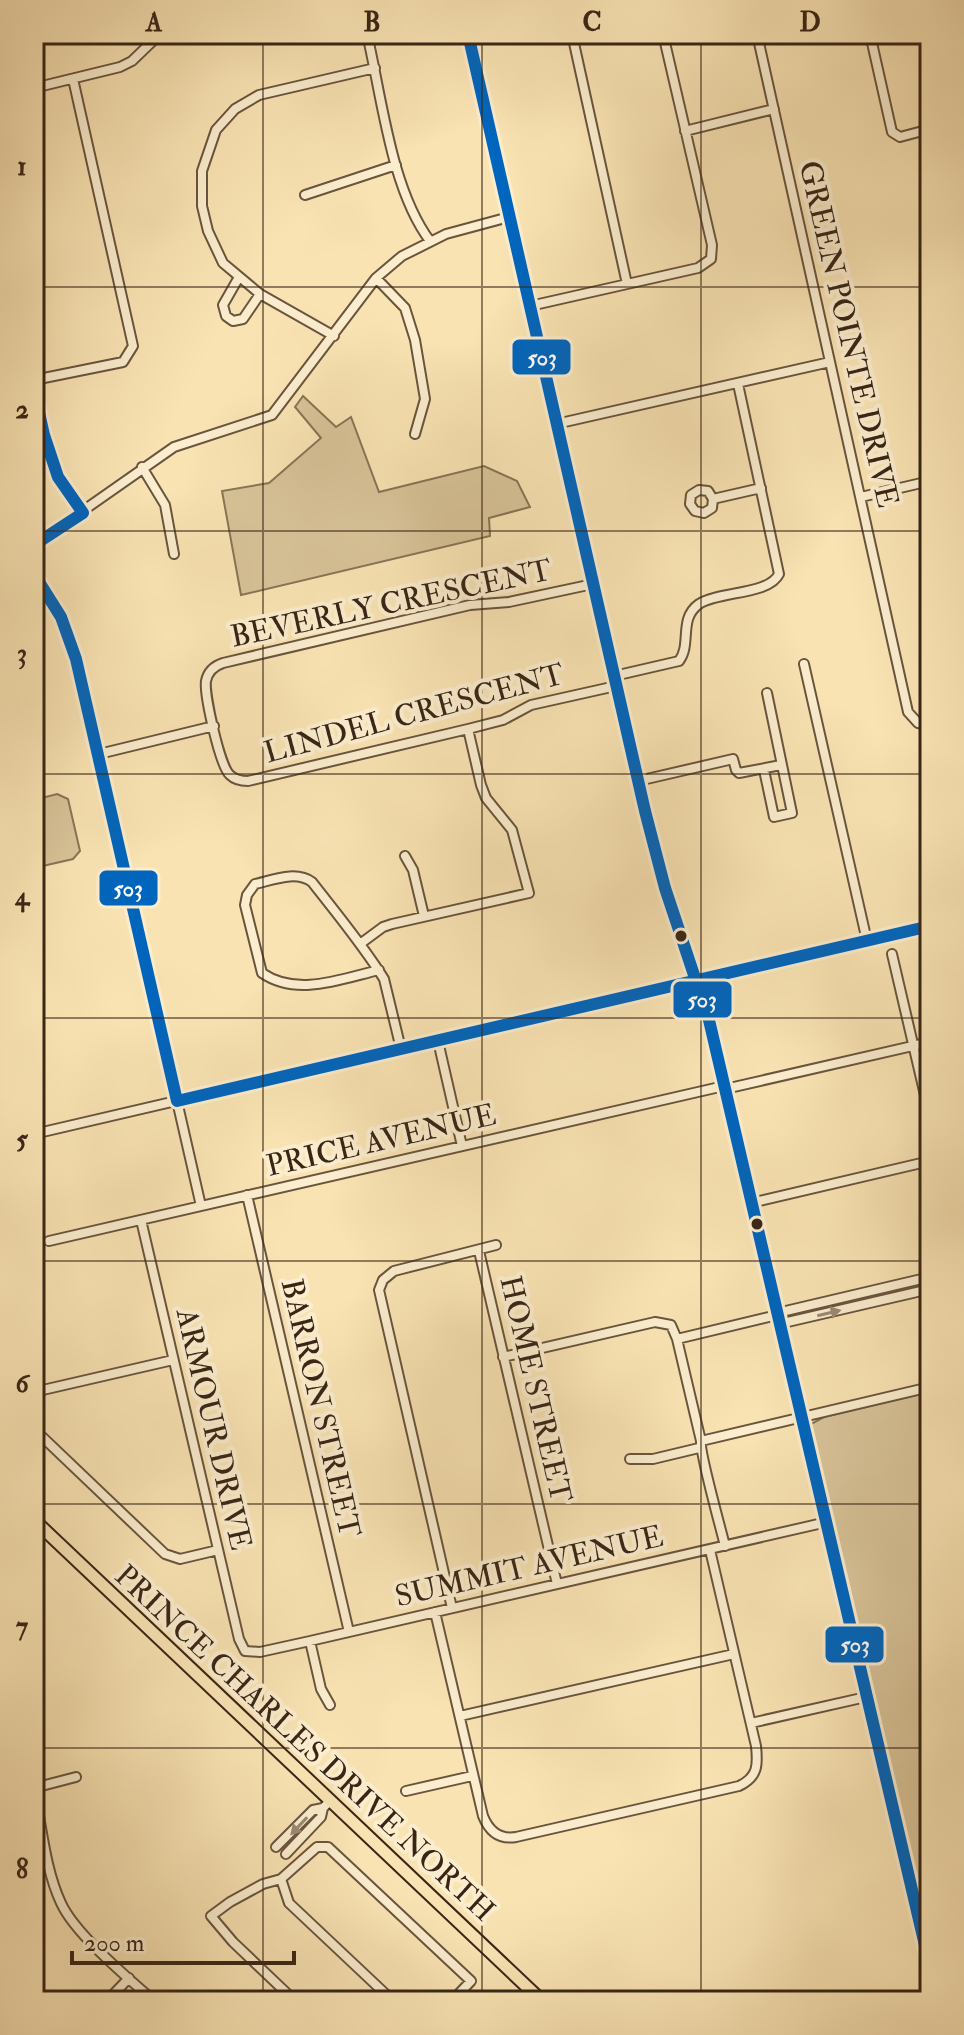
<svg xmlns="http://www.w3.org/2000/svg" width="964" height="2035" font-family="'IM FELL Double Pica',serif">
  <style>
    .green { fill: #d8c398; stroke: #887457; stroke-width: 2 }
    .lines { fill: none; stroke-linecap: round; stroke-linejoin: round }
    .minor-casing { stroke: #69543d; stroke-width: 12 }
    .major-casing { stroke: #392516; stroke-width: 15 }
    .minor { stroke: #fbedce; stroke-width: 8 }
    .major { stroke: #f9e3b3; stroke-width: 11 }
    .bus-1-casing { stroke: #fbedce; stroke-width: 18 }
    .bus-1 { stroke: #0065bd; stroke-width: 12 }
    .oneway { fill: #9a8972 }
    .grid { fill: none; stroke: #392516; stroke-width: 2; stroke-opacity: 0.55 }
    .bus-dot { fill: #392516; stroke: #fbedce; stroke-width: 3 }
    .labels { text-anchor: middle; stroke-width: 8; stroke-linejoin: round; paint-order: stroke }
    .street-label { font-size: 30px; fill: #392516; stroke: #fbedce }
    .line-badge { stroke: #fbedce; stroke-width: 3 }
    .badge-label { font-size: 22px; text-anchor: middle; font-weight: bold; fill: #fff }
    .neatline { fill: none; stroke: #392516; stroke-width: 3 }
    .grid-label { font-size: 26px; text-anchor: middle; font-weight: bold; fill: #392516 }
  </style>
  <rect width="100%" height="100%" fill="#f9e3b3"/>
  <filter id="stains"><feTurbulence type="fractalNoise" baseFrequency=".0025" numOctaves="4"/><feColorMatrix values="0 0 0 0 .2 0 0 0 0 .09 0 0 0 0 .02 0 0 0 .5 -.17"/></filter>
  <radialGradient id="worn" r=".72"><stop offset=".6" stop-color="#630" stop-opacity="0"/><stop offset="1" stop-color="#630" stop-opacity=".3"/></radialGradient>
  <!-- green -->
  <path class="green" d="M303,396L336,427L351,417L379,492L484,466L517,481L530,507L489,518L490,536L241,595L222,491L269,483L321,438L295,407Z
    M57,794L68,799L80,851L73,859L34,868V800Z
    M930,1392V1947L809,1428L811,1424L824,1417Z"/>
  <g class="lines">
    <!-- minor casing -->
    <g class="minor-casing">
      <path id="minor" d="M367,34C382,98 391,189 430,241
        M468,34L645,811L665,888L709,1020L930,1967
        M572,34L627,284
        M757,34L908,712L918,723L930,725
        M870,34L892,132L900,137L930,129
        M470,40L497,34
        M34,88L120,67L132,61L160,34
        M685,131L774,109
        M305,195L396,165
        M239,277L223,305L226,316L233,321L243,319L260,294
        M376,278L405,308L415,340L425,399L415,434
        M530,306L698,268L711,259L712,245L663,34
        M334,336L260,294L223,263L208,231L202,206V171L216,130L235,109L259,95L375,68
        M34,380L123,362L133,346L73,79
        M34,390L44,435L58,477L83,513
        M556,424L830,362
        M142,467L165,505L174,554
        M861,497L930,481
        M713,499L708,491L699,490L691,495L690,504L695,511L704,513L712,508L713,499L761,488
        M34,545L174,447L272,415L376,278L402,256L446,234L509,217
        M34,574L61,617L76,659L201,1206
        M593,584L509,602L470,605L223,663C214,666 208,671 206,681C204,694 220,767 230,775C235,780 242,781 248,781L468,729L503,720L531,705L616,686
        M804,664L867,941
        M614,676L679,661C692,644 678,619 699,604C719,591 769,595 779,574L738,384
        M99,754L214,726
        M764,770L774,817L792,813L767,693
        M638,781L733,759L736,770L739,773L781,765
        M405,856L413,870L424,916
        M360,944L383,927L392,924L529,893L512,830L486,798L481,785L468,729
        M892,954L930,1117
        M379,970C341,979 297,997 262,973L245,905L247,895L255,884C273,880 296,870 312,882C337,914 363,945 384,979L401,1049
        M705,1007L724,975
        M438,1041L462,1146
        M725,1089L930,1042
        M34,1134L930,926
        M247,1195L349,1632
        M751,1203L930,1161
        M141,1220L239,1639L245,1651L260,1652L310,1641L827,1522
        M49,1241L724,1086
        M479,1251L557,1584
        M777,1313L930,1277
        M779,1324L930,1289
        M677,1339L777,1315
        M503,1357L655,1322L671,1325L677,1339L701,1441C699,1451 721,1529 725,1546
        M34,1392L173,1360
        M34,1429L165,1554L180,1559L218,1550
        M701,1441L930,1387
        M630,1459H653L699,1448
        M452,1608L379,1290L383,1280L394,1271L496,1245
        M435,1612L483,1816C489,1831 499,1840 516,1837L739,1786C758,1777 758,1765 756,1746L710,1550
        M310,1641L321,1689L330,1705
        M460,1716L734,1654
        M751,1723L866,1697
        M34,1788L76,1777
        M34,1789C42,1826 45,1869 61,1903C75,1934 128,1978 154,2001
        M406,1791L472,1776
        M276,1847L313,1810L323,1808
        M286,1854L321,1817L323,1808L331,1800
        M281,1879L289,1903L393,2001
        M107,2001L129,1978
        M295,2001L233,1942L211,1916L230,1902L263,1884L281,1879L317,1847H328L471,1981L452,2001"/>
    </g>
    <!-- major casing -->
    <g class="major-casing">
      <path id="major" d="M34,1520L542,2001"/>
    </g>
    <!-- minor -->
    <use href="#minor" class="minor"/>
    <!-- major -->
    <use href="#major" class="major"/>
    <!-- bus-1 casing -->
    <g class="bus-1-casing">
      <path id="bus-1" d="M468,34L645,811L665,888L709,1020L930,1967
        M34,390L44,435L58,477L83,513L34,545
        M34,574L61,617L76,659L177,1101L930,926"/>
    </g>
    <!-- bus-1 -->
    <use href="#bus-1" class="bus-1"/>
  </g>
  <!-- one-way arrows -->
  <defs><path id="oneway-solid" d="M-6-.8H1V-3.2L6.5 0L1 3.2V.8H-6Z" transform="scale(2)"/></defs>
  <g class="oneway">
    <use href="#oneway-solid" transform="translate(829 1313) rotate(-13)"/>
    <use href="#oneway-solid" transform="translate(299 1826) rotate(133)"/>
  </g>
  <!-- grid -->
  <path class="grid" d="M263,34V2001M482,34V2001M701,34V2001M34,287H930M34,531H930M34,774H930M34,1018H930M34,1261H930M34,1504H930M34,1748H930"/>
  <!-- markers -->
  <g class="bus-dot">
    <circle cx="681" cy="936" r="7"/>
    <circle cx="757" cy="1224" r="7"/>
  </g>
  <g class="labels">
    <!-- street labels -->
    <g class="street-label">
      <text transform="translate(849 334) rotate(77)" y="10">GREEN POINTE DRIVE</text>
      <text transform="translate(391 603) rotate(-12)" y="10">BEVERLY CRESCENT</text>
      <text transform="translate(414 713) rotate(-15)" y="10">LINDEL CRESCENT</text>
      <text transform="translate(381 1140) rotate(-13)" y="10">PRICE AVENUE</text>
      <text transform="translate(536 1389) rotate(77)" y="10">HOME STREET</text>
      <text transform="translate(321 1408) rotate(77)" y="10">BARRON STREET</text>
      <text transform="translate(214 1429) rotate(77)" y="10">ARMOUR DRIVE</text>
      <text transform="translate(529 1566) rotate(-13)" y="10">SUMMIT AVENUE</text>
      <text transform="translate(305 1743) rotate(43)" y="10">PRINCE CHARLES DRIVE NORTH</text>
    </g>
  </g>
  <g class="line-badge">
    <rect x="511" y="338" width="61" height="38" rx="8" fill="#0065bd"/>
    <rect x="98" y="869" width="61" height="38" rx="8" fill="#0065bd"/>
    <rect x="672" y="980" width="61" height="39" rx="8" fill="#0065bd"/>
    <rect x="824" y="1625" width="61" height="39" rx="8" fill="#0065bd"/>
  </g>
  <g class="badge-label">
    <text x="542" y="365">503</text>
    <text x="128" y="896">503</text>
    <text x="702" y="1007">503</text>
    <text x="855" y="1652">503</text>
  </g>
  <!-- margin -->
  <rect width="964" height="2035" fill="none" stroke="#f9e3b3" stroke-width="88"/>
  <!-- scale -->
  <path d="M72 1951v12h222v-12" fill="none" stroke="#392516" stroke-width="4"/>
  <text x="84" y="1951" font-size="24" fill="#392516" stroke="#fbedce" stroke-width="6" paint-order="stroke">200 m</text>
  <rect x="44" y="44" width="876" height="1947" class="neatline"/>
  <g class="grid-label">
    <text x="154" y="31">A</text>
    <text x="372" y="31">B</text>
    <text x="592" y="31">C</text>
    <text x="810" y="31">D</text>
    <text x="22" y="175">1</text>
    <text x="22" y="418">2</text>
    <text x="22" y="662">3</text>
    <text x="22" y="905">4</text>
    <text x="22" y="1148">5</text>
    <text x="22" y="1392">6</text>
    <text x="22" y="1635">7</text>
    <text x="22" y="1878">8</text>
  </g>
  <rect width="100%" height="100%" filter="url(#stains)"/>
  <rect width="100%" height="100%" fill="url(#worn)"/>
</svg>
